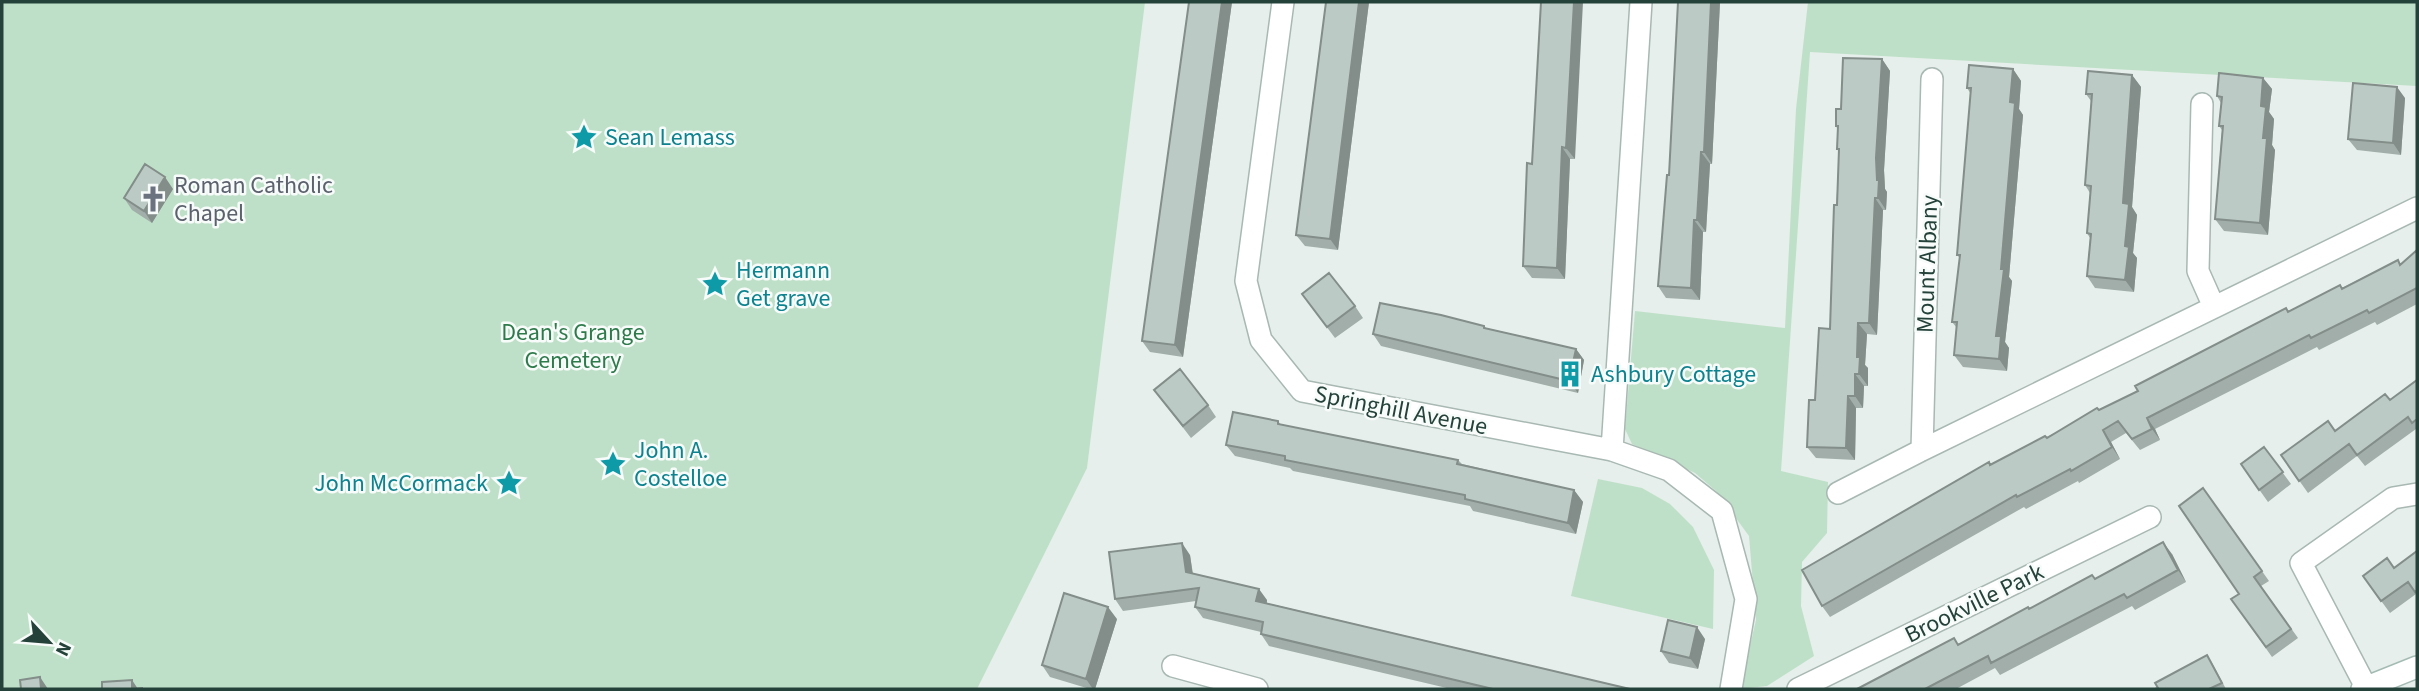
<svg xmlns="http://www.w3.org/2000/svg" width="2419" height="691" font-family="'Source Sans 3',sans-serif">
  <style>
    .green { fill: #bfe0c8 }
    .lines { fill: none; stroke-linecap: round; stroke-linejoin: round }
    .street-casing { stroke: #a8b8b2; stroke-width: 24 }
    .secondary-casing { stroke: #a4bbb3; stroke-width: 24 }
    .street { stroke: #fff; stroke-width: 21 }
    .secondary { stroke: #fff; stroke-width: 21 }
    .wall { fill: #a1aea9 }
    .shaded-wall { fill: #838d89 }
    .building { fill: #bbcac4; stroke: #838d89; stroke-width: 2 }
    .labels { text-anchor: middle; stroke-width: 5; stroke-linejoin: round; paint-order: stroke }
    .culture-label { font-size: 24px; fill: #0d838f; stroke: #f7fbf9; text-anchor: start }
    .worship-label { font-size: 24px; fill: #5b616d; stroke: #f7fbf9; text-anchor: start }
    .street-label { font-size: 24px; fill: #24423a; stroke: #f7fbf9 }
    .park-label { font-size: 24px; fill: #2d7a4b; stroke: #f7fbf9 }
  </style>
  <rect width="100%" height="100%" fill="#e6efeb"/>
  <!-- green -->
  <path class="green" d="M2,2H1145L1087,468L977,689H2Z
    M1808,2H2417V86L1810,52L1781,471L1828,482L1827,533L1802,562L1801,606L1814,656L1767,686L1740,689L1756,620L1749,536L1716,491L1695,473L1632,444L1625,429L1635,311L1785,328L1796,109Z
    M1598,479L1642,488L1670,504L1693,527L1714,570L1713,629L1571,596Z"/>
  <g class="lines">
    <!-- street casing -->
    <g class="street-casing">
      <path id="street" d="M1283,2L1246,281L1261,340L1302,391L1612,450L1669,470L1722,511L1746,599L1731,689
        M2202,104L2198,271L2214,307
        M1612,450L1641,2
        M1922,450L1932,79
        M1838,493L1922,450L2417,208
        M1173,666L1257,689
        M2366,687L2301,563L2393,498L2417,494
        M1798,689L2150,517"/>
    </g>
    <!-- secondary casing -->
    <g class="secondary-casing">
      <path id="secondary" d="M2362,689L2417,667"/>
    </g>
    <!-- street -->
    <use href="#street" class="street"/>
    <!-- secondary -->
    <use href="#secondary" class="secondary"/>
  </g>
  <!-- wall -->
  <path class="wall" d="M1189,2H1232L1183,357L1150,352L1142,341Z
    M1326,2H1369L1338,250L1305,246L1296,235Z
    M1541,2L1575,159H1570L1565,279L1532,278L1523,266L1532,164Z
    M1678,2H1720L1712,164H1710L1706,232H1703L1700,300L1666,298L1658,286L1669,175Z
    M1882,59L1890,71L1884,170L1885,189L1887,192L1886,210H1883L1877,335L1867,334L1865,365L1868,368V386H1864L1863,408H1856L1855,460L1816,458L1807,447L1830,329L1839,152L1837,149L1838,130L1836,126L1841,109Z
    M2013,69L2021,81L2019,109L2023,115L2009,277L2012,281L2005,342L2009,348L2007,371L1963,367L1954,355L1957,328L1952,322L1960,258L1957,255L1971,94L1967,88Z
    M2132,75L2141,87L2132,207L2137,215L2133,253L2137,258L2134,292L2095,288L2087,276L2090,238L2087,233L2090,193L2085,185L2091,101L2086,94Z
    M2263,78L2272,89L2269,112L2274,119L2272,145L2275,150L2268,235L2224,231L2215,219L2222,130L2219,126L2221,103L2217,96Z
    M2405,98L2401,155L2357,150L2348,139Z
    M173,189L152,223L132,210L124,198Z
    M2417,250V304L2377,325L2375,322L2319,350L2317,347L2155,429L2160,440L2140,450L2126,433L2111,442L2120,459L2079,483L2078,481L2026,509L2024,507L1830,617L1822,606L1991,465L2138,391L2289,311L2342,288L2398,260L2401,264Z
    M1302,294L1355,306L1363,318L1335,338Z
    M1484,326L1486,328L1576,349L1584,360L1578,393L1381,346L1373,334Z
    M2417,380V431L2416,429L2365,466L2357,456L2308,493L2281,455L2335,431L2390,400Z
    M1154,390L1208,405L1216,417L1191,438Z
    M1278,421L1281,425L1458,460L1462,464L1574,490L1583,502L1576,534L1473,511L1470,506L1293,471L1290,468L1235,456L1226,445Z
    M2264,447L2291,484L2268,502L2241,464Z
    M2203,488L2269,581L2261,586L2298,638L2272,657L2231,599L2239,594Z
    M2417,551V596L2416,594L2390,613L2363,576L2394,568Z
    M2172,554L2186,582L2135,610L2132,606L2000,675L1995,668L1956,689H1857L1959,644L2030,609L2095,579Z
    M1190,555L1193,574L1267,600V603L1630,689H1451L1269,646L1261,634V632L1203,618L1195,607L1196,601L1123,611L1115,599Z
    M1117,619L1095,689H1090L1050,677L1042,665Z
    M1705,639L1698,669L1669,663L1661,651Z
    M2211,661L2226,689H2155Z"/>
  <!-- shaded-wall -->
  <path class="shaded-wall" d="M1222,2H1232L1183,357L1175,345Z
    M1359,2H1369L1338,250L1330,239Z
    M1574,2H1583L1575,159L1566,148Z
    M1711,2H1720L1712,164L1704,152Z
    M1882,59L1890,71L1884,170L1885,189L1887,192L1886,210L1878,198L1876,158Z
    M2013,69L2021,81L2019,109L2023,115L2009,277L2012,281L2005,342L2009,348L2007,371L1999,359L1996,336L2010,102Z
    M2132,75L2141,87L2132,207L2137,215L2133,253L2137,258L2134,292L2125,280L2123,203Z
    M2263,78L2272,89L2269,112L2274,119L2272,145L2275,150L2268,235L2260,223L2263,138L2261,106Z
    M2397,87L2405,98L2401,155L2393,143Z
    M1562,147L1570,159L1565,279L1557,268Z
    M1701,152L1710,164L1706,232L1697,220Z
    M165,177L173,189L152,223L144,211Z
    M1875,198L1883,210L1877,335L1869,323Z
    M1694,220L1703,232L1700,300L1691,288Z
    M1858,323L1867,334L1865,365L1868,368V386L1859,374L1857,357Z
    M1576,349L1584,360L1578,393L1569,381Z
    M1855,374L1864,386L1863,408L1855,396Z
    M1848,396L1856,408L1855,460L1846,448Z
    M2147,418L2155,429L2160,440L2152,429Z
    M2103,430L2111,442L2120,459L2112,447Z
    M1574,490L1583,502L1576,534L1568,523Z
    M2163,542L2172,554L2186,582L2178,570Z
    M1182,543L1190,555L1194,584L1186,572Z
    M1259,589L1267,600L1265,613L1256,601Z
    M1108,607L1117,619L1095,689H1093L1086,679Z
    M1697,627L1705,639L1698,669L1690,658Z
    M40,677L48,689H41Z
    M132,680L138,689H133Z"/>
  <!-- building -->
  <path class="building" d="M1189,2H1222L1175,345L1142,341Z
    M1326,2H1359L1330,239L1296,235Z
    M1541,2H1574L1566,148L1562,147L1557,268L1523,266L1527,163L1532,164Z
    M1678,2H1711L1704,152H1701L1697,220H1694L1691,288L1658,286L1667,175H1669Z
    M1843,58L1882,59L1876,158L1877,180H1879L1878,198H1875L1869,323H1858L1857,357H1860L1859,374H1855V396H1848L1846,448L1807,447L1809,400H1815L1819,328L1830,329L1834,205H1837L1839,149H1837L1838,126H1836V109H1841Z
    M1969,65L2013,69L2010,102L2015,103L2001,269H2004L1996,336H2001L1999,359L1954,355L1957,322H1952L1960,255H1957L1971,88H1967Z
    M2088,71L2132,75L2123,203L2129,204L2125,246L2129,247L2125,280L2087,276L2091,234L2087,233L2091,186L2085,185L2092,94H2086Z
    M2219,73L2263,78L2261,106L2266,107L2263,138H2267L2260,223L2215,219L2223,126H2219L2222,97L2217,96Z
    M2353,83L2397,87L2393,143L2348,139Z
    M145,164L165,177L144,211L124,198Z
    M2417,250V288L2369,313L2367,310L2311,338L2309,335L2147,418L2152,429L2132,439L2118,421L2103,430L2112,447L2071,471L2070,469L2017,497L2016,495L1822,606L1802,570L1989,462L1990,465L2045,436L2047,438L2097,408L2099,410L2138,391L2135,386L2286,308L2288,312L2340,285L2342,289L2398,260L2400,265Z
    M1329,273L1355,306L1327,327L1302,294Z
    M1380,303L1441,315L1484,326V328L1576,349L1569,381L1373,334Z
    M1180,369L1208,405L1183,426L1154,390Z
    M2417,380V419L2412,423L2408,417L2357,455L2349,444L2299,481L2281,455L2328,421L2335,431L2385,394L2390,400Z
    M1233,412L1278,421V424L1458,460L1457,464L1574,490L1568,523L1465,499V495L1285,460V456L1226,445Z
    M2264,447L2283,472L2259,490L2241,464Z
    M2203,488L2262,571L2254,577L2291,629L2266,647L2231,599L2239,594L2179,506Z
    M2163,542L2178,570L2127,598L2124,594L1991,663L1988,656L1925,689H1857L1954,638L1958,645L2028,607L2029,609L2092,575L2095,579Z
    M1182,543L1186,572L1259,589L1256,601L1630,689H1493L1261,634L1263,622L1195,607L1199,588L1115,599L1109,552Z
    M2417,551V590L2415,592L2408,582L2381,601L2363,576L2387,558L2394,568Z
    M1064,593L1108,607L1086,679L1042,665Z
    M1668,620L1697,627L1690,658L1661,651Z
    M2207,655L2222,683L2209,689H2155L2158,688L2155,683Z
    M40,677L41,689H21L20,680Z
    M132,680V689L142,688V689H102V682Z"/>
  <!-- icons -->
  <defs>
    <g id="sight-bare" transform="scale(2.1)"><path d="M0-6L1.8-2.2L6-1.7L2.9 1.2L3.7 5.4L0 3.3L-3.7 5.4L-2.9 1.2L-6-1.7L-1.8-2.2Z" fill="#0f9aa8" stroke="#f7fbf9" stroke-width="2.5" paint-order="stroke"/></g>
    <g id="church-bare" transform="scale(2.1)"><path d="M-1.2-6h2.4v3.5h3.3v2.4h-3.3V6h-2.4V-.1h-3.3v-2.4h3.3Z" fill="#6b7280" stroke="#f7fbf9" stroke-width="2.5" paint-order="stroke"/></g>
    <g id="building-bare" transform="scale(2.1)"><path d="M-4-6H4V6H1V3H-1V6H-4ZM-2.5-4.3h1.7v1.8h-1.7ZM.8-4.3h1.7v1.8H.8ZM-2.5-1h1.7V.8h-1.7ZM.8-1h1.7V.8H.8Z" fill="#0f9aa8" stroke="#f7fbf9" stroke-width="2.5" paint-order="stroke"/></g>
  </defs>
  <g fill-rule="evenodd">
    <use href="#sight-bare" x="584" y="137"/>
    <use href="#church-bare" x="153" y="199"/>
    <use href="#sight-bare" x="715" y="284"/>
    <use href="#building-bare" x="1570" y="374"/>
    <use href="#sight-bare" x="613" y="464"/>
    <use href="#sight-bare" x="509" y="483"/>
  </g>
  <g class="labels">
    <!-- culture labels -->
    <g class="culture-label">
      <text x="605" y="145">Sean Lemass</text>
      <text x="736" y="278">Hermann<tspan x="736" dy="28">Get grave</tspan></text>
      <text x="1591" y="382">Ashbury Cottage</text>
      <text x="634" y="458">John A.<tspan x="634" dy="28">Costelloe</tspan></text>
      <text x="488" y="491" text-anchor="end">John McCormack</text>
    </g>
    <!-- worship labels -->
    <g class="worship-label">
      <text x="174" y="193">Roman Catholic<tspan x="174" dy="28">Chapel</tspan></text>
    </g>
    <!-- street labels -->
    <g class="street-label">
      <text transform="translate(1927 264) rotate(-88)" y="8">Mount Albany</text>
      <text transform="translate(1401 410) rotate(11)" y="8">Springhill Avenue</text>
      <text transform="translate(1974 603) rotate(-26)" y="8">Brookville Park</text>
    </g>
    <!-- park labels -->
    <g class="park-label">
      <text x="573" y="340">Dean's Grange<tspan x="573" dy="28">Cemetery</tspan></text>
    </g>
  </g>
  <!-- border -->
  <rect width="2419" height="691" fill="none" stroke="#24423a" stroke-width="7"/>
  <!-- north arrow -->
  <g transform="translate(49 642) rotate(116)" stroke="#f7fbf9" stroke-width="5" paint-order="stroke">
  <path d="M0-5L12 26L0 18L-12 26Z" fill="#24423a"/>
  <text y="-10" font-size="19" font-weight="bold" text-anchor="middle" fill="#24423a">N</text>
  </g>
</svg>
